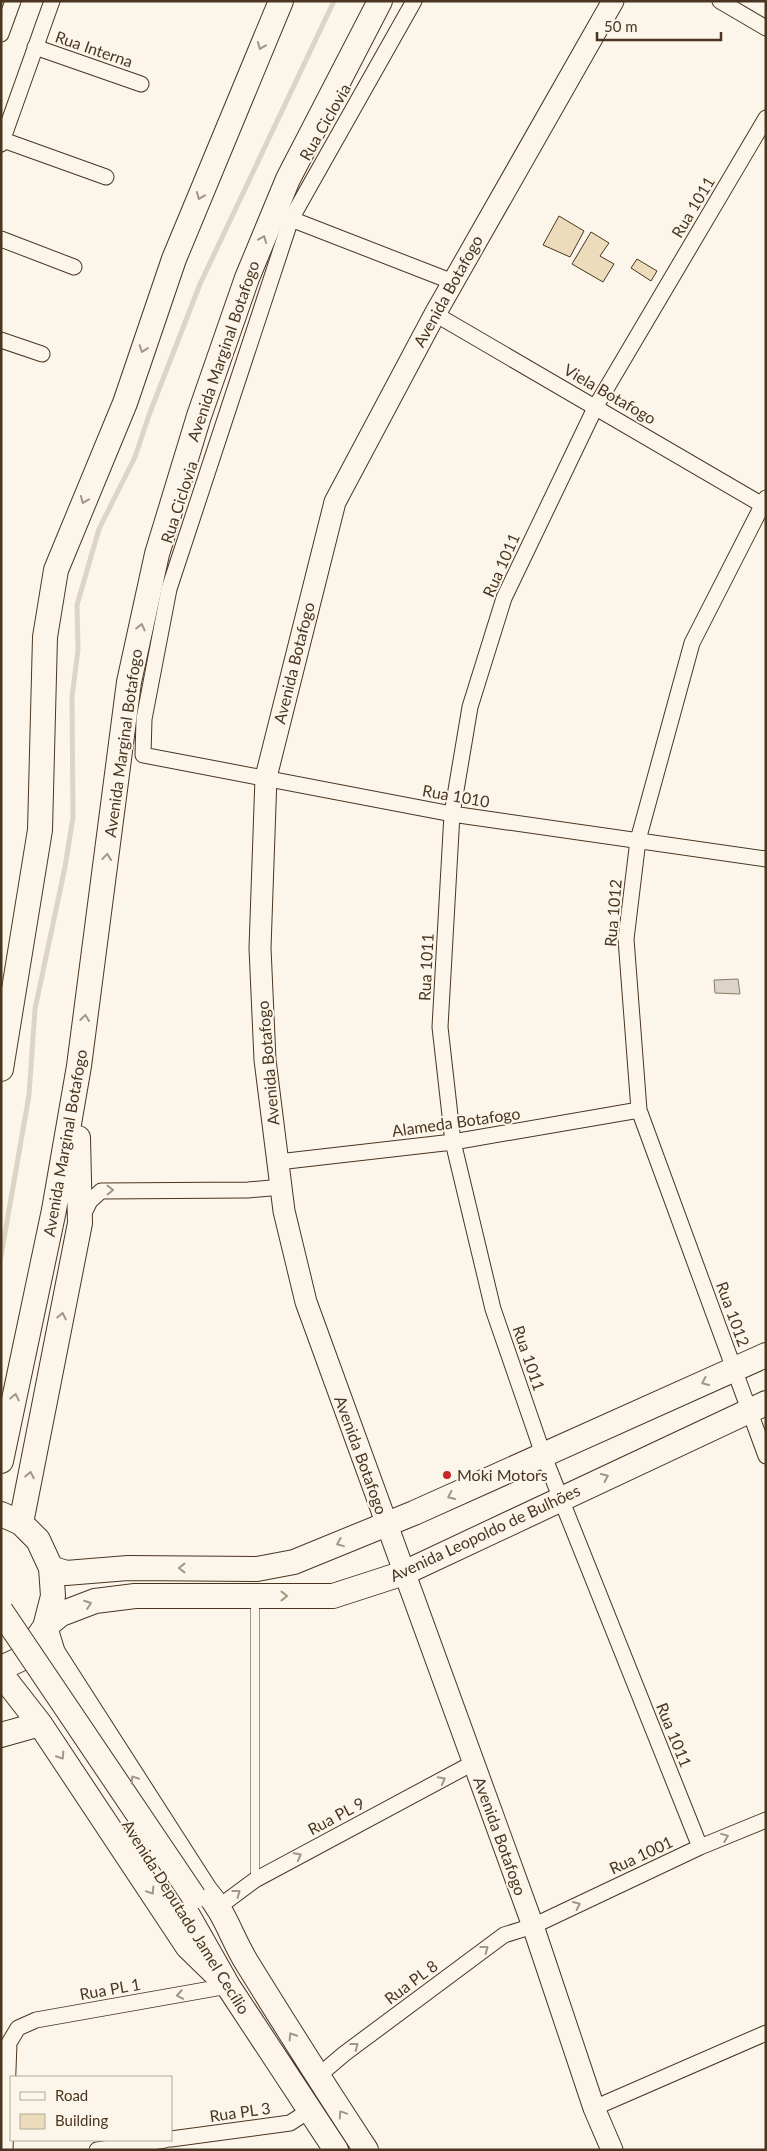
<svg xmlns="http://www.w3.org/2000/svg" width="767" height="2151" font-family="Lato,sans-serif">
  <style>
    .water { fill: #dcd4c6; stroke: #887966 }
    .lines { fill: none; stroke-linecap: round; stroke-linejoin: round }
    .stream { stroke: #dcd4c6; stroke-width: 5 }
    .building { fill: #ecdcbc; stroke: #4a3520 }
    .lane-casing { stroke: #4a3520; stroke-width: 9 }
    .street-casing { stroke: #4a3520; stroke-width: 17 }
    .secondary-casing { stroke: #4a3520; stroke-width: 23 }
    .primary-casing { stroke: #4a3520; stroke-width: 26 }
    .lane { stroke: #fbf6e9; stroke-width: 8 }
    .street { stroke: #fbf6e9; stroke-width: 15 }
    .secondary { stroke: #fbf6e9; stroke-width: 21 }
    .primary { stroke: #fbf6e9; stroke-width: 24 }
    .primary-bridge-casing { stroke: #4a3520; stroke-width: 26; stroke-linecap: butt }
    .primary-bridge { stroke: #fbf6e9; stroke-width: 24 }
    .oneway { stroke: #a29684 }
    .poi-dot { fill: #c62828; stroke: #fbf6e9; stroke-width: 2 }
    .labels { text-anchor: middle; stroke-width: 4; stroke-linejoin: round; paint-order: stroke }
    .street-label { font-size: 16px; fill: #4a3520; stroke: #fbf6e9 }
    .poi-label { font-size: 16px; fill: #4a3520; stroke: #fbf6e9; text-anchor: start }
  </style>
  <rect width="100%" height="100%" fill="#fbf6e9"/>
  <!-- water -->
  <path class="water" d="M738,979L740,994L715,993L714,980Z"/>
  <g class="lines">
    <!-- stream -->
    <path class="stream" d="M1,1256L29,1095L35,1009L65,867L73,817L72,697L78,650L77,605L99,529L135,457L149,415L200,284L334,1"/>
  </g>
  <!-- building -->
  <path class="building" d="M559,216L584,231L570,257L543,245Z
    M591,232L609,243L600,256L614,264L603,282L572,264Z
    M637,259L657,271L651,281L631,268Z"/>
  <g class="lines">
    <!-- lane casing -->
    <g class="lane-casing">
      <path id="lane" d="M255,1599V1880"/>
    </g>
    <!-- street casing -->
    <g class="street-casing">
      <path id="street" d="M414,1L291,219L169,589L144,719L143,755L452,814L766,859
        M720,1L766,28
        M1,34L13,1
        M35,47L141,84
        M3,140L106,177
        M1,144L52,1
        M291,219L453,282
        M1,239L74,267
        M435,314L766,507
        M1,340L42,354
        M766,498L692,643L638,840L626,939L639,1110L766,1456
        M278,1162L453,1142L639,1110
        M82,1217L90,1201L101,1191L248,1190L282,1187
        M700,1847L543,1454L493,1309L453,1142L440,1027L452,814L470,707L504,598L596,406L766,118
        M220,1906L255,1880L473,1763
        M317,2077L344,2054L504,1935L533,1926L700,1847L766,1820
        M594,2108L766,2033
        M171,2139L290,2123L310,2110
        M5,2150L9,2043L18,2028L36,2020L228,1986
        M97,2150L165,2140"/>
    </g>
    <!-- secondary casing -->
    <g class="secondary-casing">
      <path id="secondary" d="M612,2150L594,2108L533,1926L306,1302L284,1211L265,1060L260,948L266,777L335,502L435,314L613,1"/>
    </g>
    <!-- primary casing -->
    <g class="primary-casing">
      <path id="primary" d="M1,1069L40,830L45,637L56,570L125,403L174,259L281,1
        M1,1461L54,1210L79,1066L129,682L157,554L199,416L247,278L288,179L380,1
        M1,1514L21,1523L38,1540L51,1568L53,1596L45,1627L23,1658L1,1668
        M21,1523L80,1223L78,1138
        M51,1568L66,1573L128,1568L257,1569L294,1562L414,1513L766,1355
        M1,1674L40,1724L188,1947L228,1986
        M1,1735L40,1724
        M186,1912L228,1986L336,2150
        M366,2150C325,2088 286,2026 247,1963C231,1937 226,1914 205,1890L53,1653L45,1627L61,1614L95,1601L135,1596H333L404,1573L766,1403"/>
    </g>
    <!-- lane -->
    <use href="#lane" class="lane"/>
    <!-- street -->
    <use href="#street" class="street"/>
    <!-- secondary -->
    <use href="#secondary" class="secondary"/>
    <!-- primary -->
    <use href="#primary" class="primary"/>
    <!-- primary-bridge casing -->
    <g class="primary-bridge-casing">
      <path id="primary-bridge" d="M1,1611L194,1897"/>
    </g>
    <!-- primary-bridge -->
    <use href="#primary-bridge" class="primary-bridge"/>
  </g>
  <!-- one-way arrows -->
  <defs><path id="oneway-chevron" d="M-2-3.5L2.5 0L-2 3.5" fill="none" stroke-width="1.6" stroke-linecap="round" stroke-linejoin="round" transform="scale(1.25)"/></defs>
  <g class="oneway">
    <use href="#oneway-chevron" transform="translate(261 46) rotate(112)"/>
    <use href="#oneway-chevron" transform="translate(200 196) rotate(112)"/>
    <use href="#oneway-chevron" transform="translate(263 239) rotate(-68)"/>
    <use href="#oneway-chevron" transform="translate(143 349) rotate(109)"/>
    <use href="#oneway-chevron" transform="translate(84 500) rotate(112)"/>
    <use href="#oneway-chevron" transform="translate(141 627) rotate(-77)"/>
    <use href="#oneway-chevron" transform="translate(107 857) rotate(-83)"/>
    <use href="#oneway-chevron" transform="translate(85 1018) rotate(-83)"/>
    <use href="#oneway-chevron" transform="translate(110 1190) rotate(-1)"/>
    <use href="#oneway-chevron" transform="translate(62 1316) rotate(-79)"/>
    <use href="#oneway-chevron" transform="translate(705 1382) rotate(156)"/>
    <use href="#oneway-chevron" transform="translate(15 1397) rotate(-78)"/>
    <use href="#oneway-chevron" transform="translate(30 1475) rotate(-79)"/>
    <use href="#oneway-chevron" transform="translate(605 1477) rotate(-25)"/>
    <use href="#oneway-chevron" transform="translate(451 1496) rotate(155)"/>
    <use href="#oneway-chevron" transform="translate(340 1543) rotate(158)"/>
    <use href="#oneway-chevron" transform="translate(182 1568) rotate(-180)"/>
    <use href="#oneway-chevron" transform="translate(284 1596)"/>
    <use href="#oneway-chevron" transform="translate(88 1604) rotate(-20)"/>
    <use href="#oneway-chevron" transform="translate(61 1756) rotate(57)"/>
    <use href="#oneway-chevron" transform="translate(134 1779) rotate(-123)"/>
    <use href="#oneway-chevron" transform="translate(442 1780) rotate(-28)"/>
    <use href="#oneway-chevron" transform="translate(725 1837) rotate(-22)"/>
    <use href="#oneway-chevron" transform="translate(298 1856) rotate(-28)"/>
    <use href="#oneway-chevron" transform="translate(151 1891) rotate(57)"/>
    <use href="#oneway-chevron" transform="translate(237 1893) rotate(-37)"/>
    <use href="#oneway-chevron" transform="translate(577 1905) rotate(-25)"/>
    <use href="#oneway-chevron" transform="translate(485 1949) rotate(-37)"/>
    <use href="#oneway-chevron" transform="translate(180 1995) rotate(170)"/>
    <use href="#oneway-chevron" transform="translate(292 2036) rotate(-122)"/>
    <use href="#oneway-chevron" transform="translate(355 2046) rotate(-37)"/>
    <use href="#oneway-chevron" transform="translate(342 2114) rotate(-124)"/>
  </g>
  <!-- markers -->
  <circle class="poi-dot" cx="447" cy="1475" r="5"/>
  <g class="labels">
    <!-- street labels -->
    <g class="street-label">
      <text transform="translate(94 49) rotate(19)" y="6">Rua Interna</text>
      <text transform="translate(325 122) rotate(-60)" y="6">Rua Ciclovia</text>
      <text transform="translate(693 207) rotate(-59)" y="6">Rua 1011</text>
      <text transform="translate(448 291) rotate(-61)" y="6">Avenida Botafogo</text>
      <text transform="translate(223 351) rotate(-71)" y="6">Avenida Marginal Botafogo</text>
      <text transform="translate(610 394) rotate(30)" y="6">Viela Botafogo</text>
      <text transform="translate(179 502) rotate(-72)" y="6">Rua Ciclovia</text>
      <text transform="translate(501 565) rotate(-66)" y="6">Rua 1011</text>
      <text transform="translate(294 663) rotate(-76)" y="6">Avenida Botafogo</text>
      <text transform="translate(123 743) rotate(-82)" y="6">Avenida Marginal Botafogo</text>
      <text transform="translate(456 796) rotate(10)" y="6">Rua 1010</text>
      <text transform="translate(613 913) rotate(-85)" y="6">Rua 1012</text>
      <text transform="translate(426 967) rotate(-87)" y="6">Rua 1011</text>
      <text transform="translate(268 1063) rotate(-95)" y="6">Avenida Botafogo</text>
      <text transform="translate(456 1122) rotate(-8)" y="6">Alameda Botafogo</text>
      <text transform="translate(65 1143) rotate(-80)" y="6">Avenida Marginal Botafogo</text>
      <text transform="translate(733 1314) rotate(70)" y="6">Rua 1012</text>
      <text transform="translate(529 1358) rotate(71)" y="6">Rua 1011</text>
      <text transform="translate(361 1455) rotate(70)" y="6">Avenida Botafogo</text>
      <text transform="translate(485 1533) rotate(-25)" y="6">Avenida Leopoldo de Bulhões</text>
      <text transform="translate(674 1735) rotate(68)" y="6">Rua 1011</text>
      <text transform="translate(336 1816) rotate(-28)" y="6">Rua PL 9</text>
      <text transform="translate(500 1836) rotate(70)" y="6">Avenida Botafogo</text>
      <text transform="translate(641 1855) rotate(-25)" y="6">Rua 1001</text>
      <text transform="translate(186 1917) rotate(58)" y="6">Avenida Deputado Jamel Cecílio</text>
      <text transform="translate(411 1982) rotate(-37)" y="6">Rua PL 8</text>
      <text transform="translate(110 1989) rotate(-10)" y="6">Rua PL 1</text>
      <text transform="translate(240 2112) rotate(-8)" y="6">Rua PL 3</text>
    </g>
    <!-- poi labels -->
    <g class="poi-label">
      <text x="457" y="1481">Moki Motors</text>
    </g>
  </g>
  <!-- border -->
  <rect width="767" height="2151" fill="none" stroke="#4a3520" stroke-width="5"/>
  <!-- legend -->
  <rect x="10" y="2076" width="162" height="65" fill="#fbf6e9" stroke="#b4a999"/>
  <rect x="20" y="2092" width="25" height="8" fill="#fbf6e9" stroke="#b4a999"/>
  <text x="55" y="2101" font-size="15" fill="#4a3520">Road</text>
  <rect x="20" y="2114" width="25" height="15" fill="#ecdcbc" stroke="#b4a999"/>
  <text x="55" y="2126" font-size="15" fill="#4a3520">Building</text>
  <!-- scale -->
  <path d="M597 32v8h124v-8" fill="none" stroke="#4a3520" stroke-width="2.5"/>
  <text x="604" y="32" font-size="15" fill="#4a3520" stroke="#fbf6e9" stroke-width="4" paint-order="stroke">50 m</text>
</svg>
